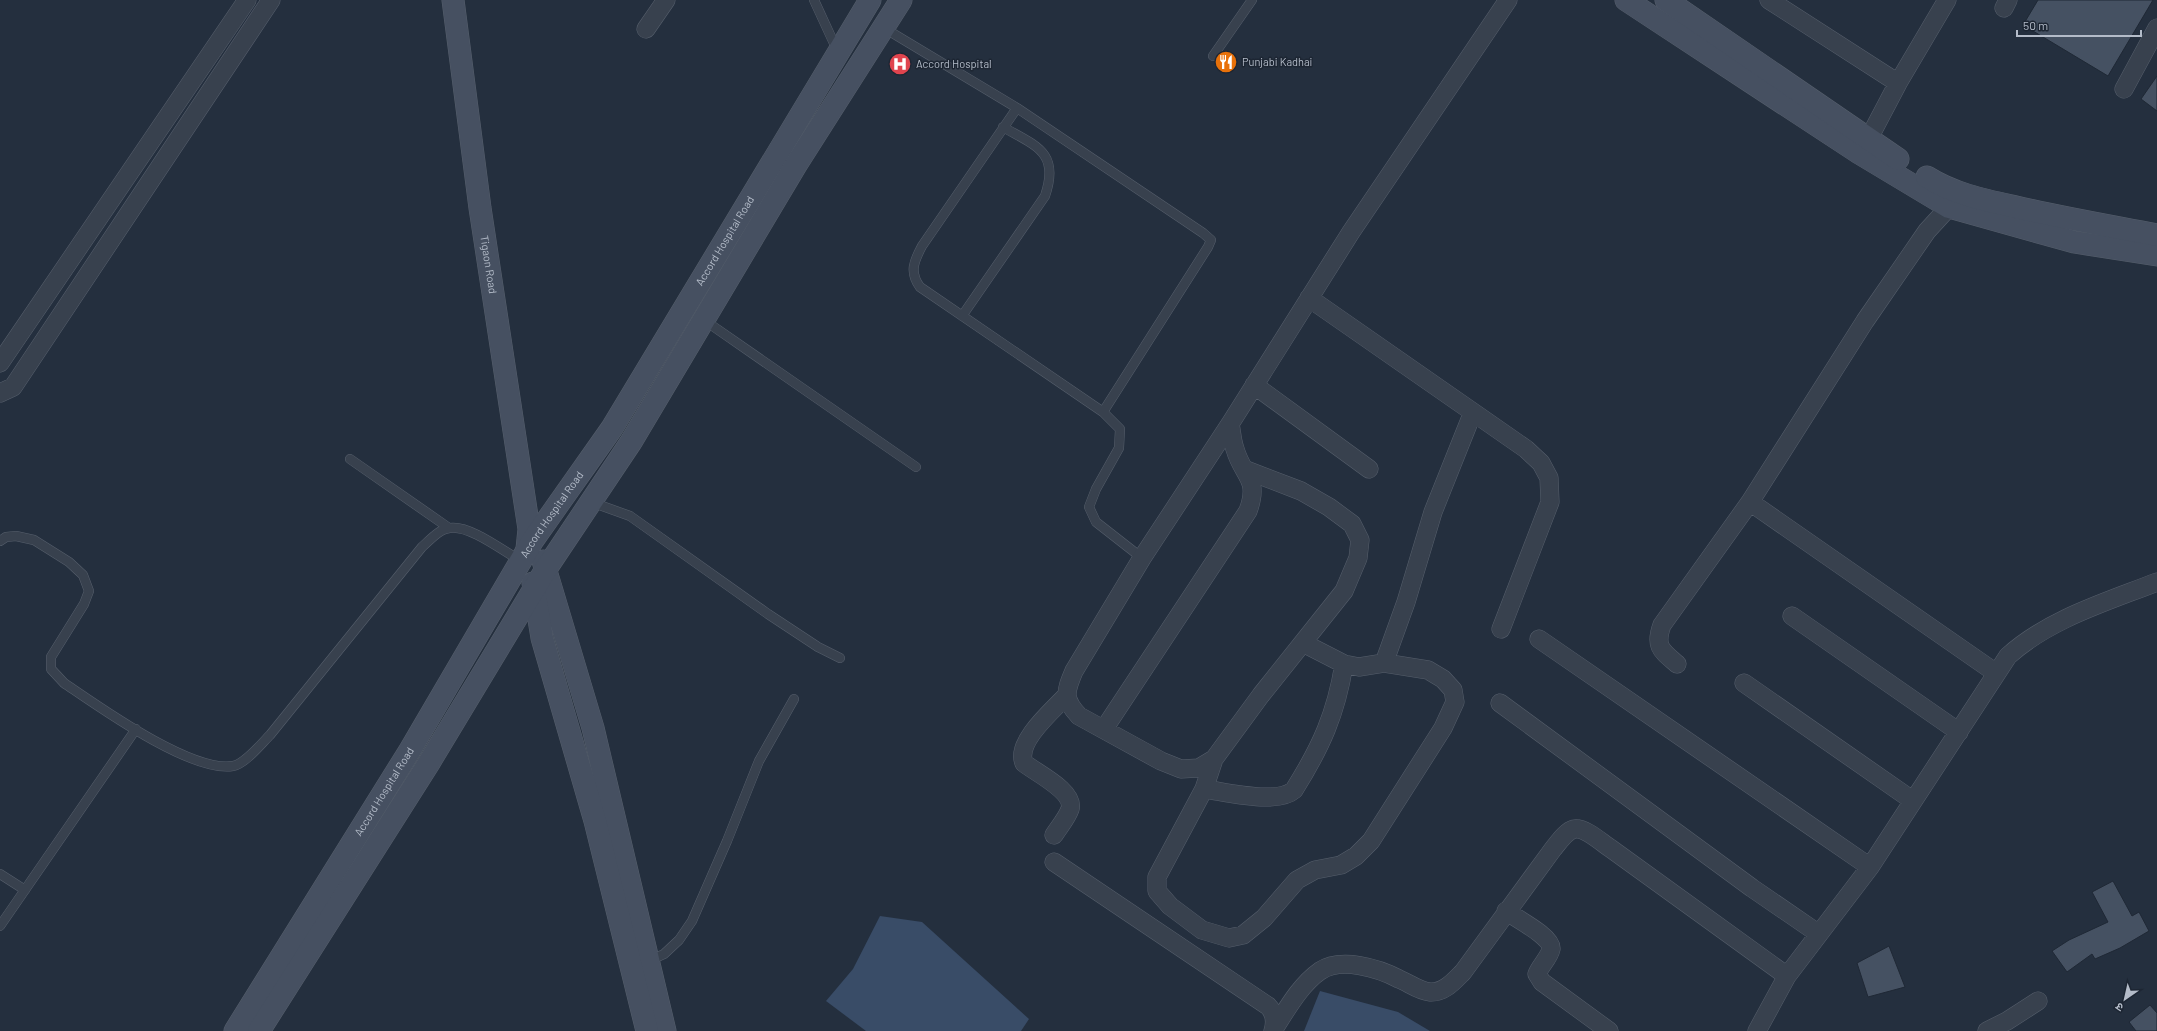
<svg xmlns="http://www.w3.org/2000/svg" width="2157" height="1031" font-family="Barlow,'Noto Sans Devanagari',sans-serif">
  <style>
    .water { fill: #394c67 }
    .building { fill: #455162; stroke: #1f2835 }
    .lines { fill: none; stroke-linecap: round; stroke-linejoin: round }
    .lane-casing { stroke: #565f6c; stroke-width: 10 }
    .street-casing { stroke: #565f6c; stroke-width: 19 }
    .secondary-casing { stroke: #565f6c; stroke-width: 23 }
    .lane { stroke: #38414e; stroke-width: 9 }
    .street { stroke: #38414e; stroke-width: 18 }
    .secondary { stroke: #465061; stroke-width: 22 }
    .labels { text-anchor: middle; stroke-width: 3; stroke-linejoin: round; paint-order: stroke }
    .poi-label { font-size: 11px; fill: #b4bcc9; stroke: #1d2633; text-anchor: start }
    .street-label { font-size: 11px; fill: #b4bcc9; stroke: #1d2633 }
  </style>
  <rect width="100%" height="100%" fill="#242f3e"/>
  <!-- water -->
  <path class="water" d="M880,916L922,922L1029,1019L1021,1031H866L826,1001L853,969Z
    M1320,991L1398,1012L1430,1031H1304Z"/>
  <!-- building -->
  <path class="building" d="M2038,0H2153L2108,76L2023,25Z
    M2157,76V111L2141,99Z
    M2113,881L2132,916L2139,912L2149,931L2120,948L2095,959L2092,954L2067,972L2052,951L2069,940L2108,922L2092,892Z
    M1889,946L1905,987L1868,997L1857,963Z
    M2150,1005L2157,1013V1031H2136L2129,1022Z"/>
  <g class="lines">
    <!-- lane casing -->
    <g class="lane-casing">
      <path id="lane" d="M814,0L838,52
        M884,28L1017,108L1203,233L1211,240L1208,247L1103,412
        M1213,56L1252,0
        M1017,108L922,246C914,261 909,272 920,287L1103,412L1120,429L1119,448L1096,489L1089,507L1096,522L1142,558
        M962,316L1045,196C1060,152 1036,146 1003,127
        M704,320L916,467
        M350,459L449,528
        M591,502L630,516L768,614L818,647L840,658
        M0,541L6,537L16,536L34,540L69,562L83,575L89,591L84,604L51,657V669L64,683C98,706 191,773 233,766C245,764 261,744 270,735L422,547C430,540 439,529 450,528C470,525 503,551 521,561
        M0,874L25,890
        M0,926L136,729
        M649,961L664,954L679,940L692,921L727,841L759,761L794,699"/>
    </g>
    <!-- street casing -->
    <g class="street-casing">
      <path id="street" d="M1769,0L1898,83
        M2004,8L2008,0
        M646,29L666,0
        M2124,89L2157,28
        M1868,140L1898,83L1947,0
        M1309,298L1526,449L1541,463L1549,478L1550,502L1501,629
        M0,363L247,0
        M1254,385L1369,469
        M0,393L13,387L271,0
        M1230,424L1142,558L1074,671C1065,692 1063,699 1079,716L1161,761L1181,769L1199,768L1214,759L1261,695L1344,591L1358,558L1360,540L1352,524L1329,507L1301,491L1246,470
        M1750,502L1996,673
        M1792,616L1959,732
        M1539,639L1870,867
        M1384,663L1406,602L1433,512L1473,412
        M1677,664C1662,651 1654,647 1662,625L1750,502L1865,321L1927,231L1949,207
        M1744,683L1912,800
        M1500,703L1752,888L1819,934
        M1104,729L1248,511C1260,478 1243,477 1235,449C1232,441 1232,433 1230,424L1351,232L1508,0
        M1214,759L1204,789L1157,877V891L1170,906L1202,930L1229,938L1243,935L1264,918L1297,880L1315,870L1341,865L1356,856L1371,841L1443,728L1455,702L1453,690L1443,679L1428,670L1384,663L1359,667L1344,664L1303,643
        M1204,789C1226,792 1277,805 1294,790C1321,747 1336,714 1344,664
        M1054,835C1059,827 1067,818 1070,809C1075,791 1036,773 1024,763C1015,742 1053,710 1066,696
        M1054,862L1268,1006C1275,1013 1276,1021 1273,1031
        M1506,911C1515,918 1553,937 1551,949C1549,958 1540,966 1537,974L1542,982L1609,1031
        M1274,1029C1287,1009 1300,985 1320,971C1341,957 1378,968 1399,979C1409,983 1419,991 1430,992C1444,993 1454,981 1463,972L1553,849C1558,843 1566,831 1574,829C1585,827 1602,843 1610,848L1787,976
        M1757,1031L1787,976L1870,867L2008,656C2049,619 2106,602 2157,582
        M1987,1031L2007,1021L2038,1001"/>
    </g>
    <!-- secondary casing -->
    <g class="secondary-casing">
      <g id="secondary">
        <path id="s1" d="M453,0L480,208L529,529L527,549"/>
        <path d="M1626,0L1859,153L1949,207L2074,242L2157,255"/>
        <path d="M1666,0L1898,159"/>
        <path d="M1927,177C1954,194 1984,200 2016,207C2063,218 2110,226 2157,235"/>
        <path d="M543,561L593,728L665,1031"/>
        <path d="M533,583L542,638L595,821L647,1031"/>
        <path id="s2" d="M235,1031L410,750L533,540L612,428L870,0"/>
        <path d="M259,1031L429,763L546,569L631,442L796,165L901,0"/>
      </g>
    </g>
    <!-- lane -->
    <use href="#lane" class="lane"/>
    <!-- street -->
    <use href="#street" class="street"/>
    <!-- secondary -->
    <use href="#secondary" class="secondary"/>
  </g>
  <!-- icons -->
  <defs>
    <g id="restaurant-disc" transform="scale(1.15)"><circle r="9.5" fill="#e8710a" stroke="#1d2633"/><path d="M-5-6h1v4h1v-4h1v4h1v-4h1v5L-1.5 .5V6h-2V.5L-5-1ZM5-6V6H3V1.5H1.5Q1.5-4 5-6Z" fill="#fff"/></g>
    <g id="hospital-disc" transform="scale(1.15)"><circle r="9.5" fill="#e0444e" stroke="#1d2633"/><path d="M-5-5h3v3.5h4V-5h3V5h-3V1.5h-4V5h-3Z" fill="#fff"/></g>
  </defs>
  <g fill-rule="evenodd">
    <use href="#restaurant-disc" x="1226" y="62"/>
    <use href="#hospital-disc" x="900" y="64"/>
  </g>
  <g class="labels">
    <!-- poi labels -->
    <g class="poi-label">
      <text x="1242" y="66">Punjabi Kadhai</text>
      <text x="916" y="68">Accord Hospital</text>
    </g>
    <!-- street labels -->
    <g class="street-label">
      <text dy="4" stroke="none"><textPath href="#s2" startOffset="930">Accord Hospital Road</textPath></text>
      <text dy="4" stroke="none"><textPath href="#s1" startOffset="267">Tigaon Road</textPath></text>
      <text dy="4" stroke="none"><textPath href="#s2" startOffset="606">Accord Hospital Road</textPath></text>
      <text dy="4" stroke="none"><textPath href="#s2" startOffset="282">Accord Hospital Road</textPath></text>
    </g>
  </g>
  <!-- north arrow -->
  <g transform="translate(2125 999) rotate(214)" stroke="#1d2633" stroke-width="3" paint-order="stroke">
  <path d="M0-3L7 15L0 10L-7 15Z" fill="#b4bcc9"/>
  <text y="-6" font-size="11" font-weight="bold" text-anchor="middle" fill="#b4bcc9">उ</text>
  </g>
  <!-- scale -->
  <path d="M2017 30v6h124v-6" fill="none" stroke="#b4bcc9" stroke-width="2"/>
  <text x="2023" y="30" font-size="12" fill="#b4bcc9" stroke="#1d2633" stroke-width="3" paint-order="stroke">50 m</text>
</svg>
